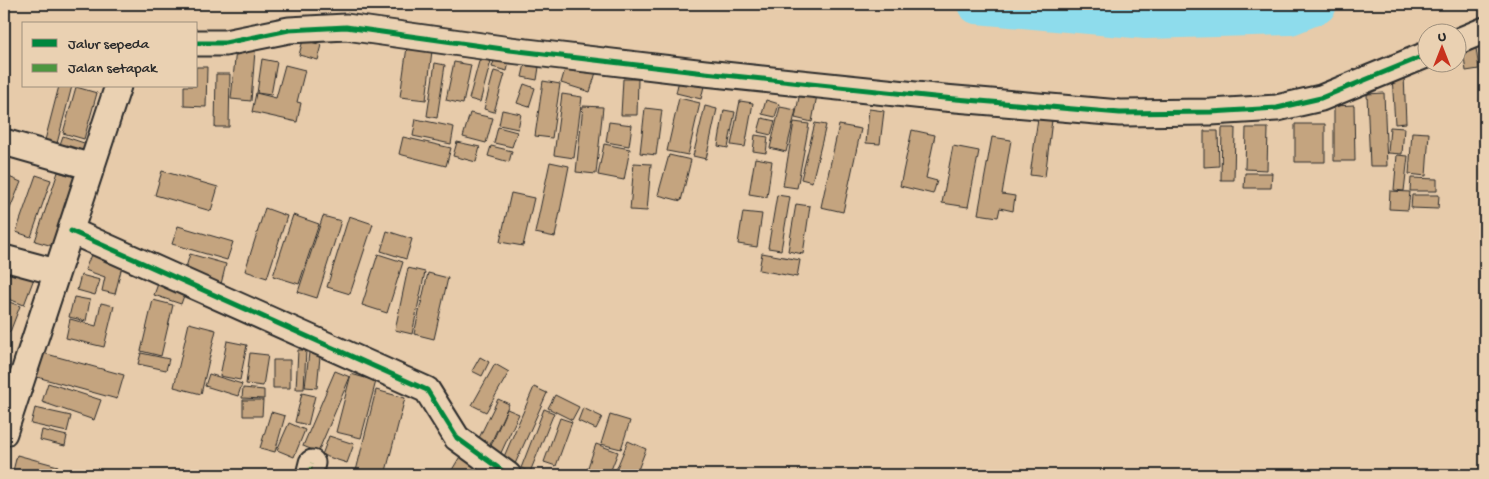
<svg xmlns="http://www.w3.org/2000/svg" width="1489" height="479" font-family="'Gochi Hand',sans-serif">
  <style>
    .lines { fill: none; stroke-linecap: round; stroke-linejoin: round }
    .river { stroke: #8edcec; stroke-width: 40 }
    .building { fill: #c4a47f; stroke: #2b2b2b }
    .minor-casing { stroke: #2b2b2b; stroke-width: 29 }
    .minor { stroke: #ead1b2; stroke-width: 25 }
    .quiet { stroke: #4d9640; stroke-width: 4; stroke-dasharray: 8 4; stroke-linecap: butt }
    .cycleway-casing { stroke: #ead1b2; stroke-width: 8 }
    .cycleway { stroke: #00873e; stroke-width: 5 }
  </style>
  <rect width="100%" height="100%" fill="#e7cbaa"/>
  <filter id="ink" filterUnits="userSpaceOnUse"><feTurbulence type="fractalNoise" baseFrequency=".02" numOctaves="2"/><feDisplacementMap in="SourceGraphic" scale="10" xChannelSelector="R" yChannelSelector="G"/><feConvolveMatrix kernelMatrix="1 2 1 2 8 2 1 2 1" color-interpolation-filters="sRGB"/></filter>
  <g filter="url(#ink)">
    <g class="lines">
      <!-- river -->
      <path class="river" d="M977,4L1146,19L1290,15L1317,4"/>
    </g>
    <!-- building -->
    <path class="building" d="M1485,38V62L1484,63L1478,40Z
      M303,40L322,45L318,60L299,55Z
      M407,47L432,51L426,100L400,97Z
      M1476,48L1479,69L1466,71L1463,50Z
      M236,49L255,51L251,101L231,99Z
      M481,54L492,57L480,102L469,99Z
      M496,54L510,58L507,71L492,67Z
      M262,59L277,62L271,95L257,93Z
      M568,59L597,69L590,92L561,83Z
      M454,62L471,65L463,104L446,100Z
      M435,63L445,65L437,118L427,116Z
      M525,64L539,67L537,80L522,77Z
      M285,65L305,70L297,102L301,103L297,122L252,112L256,93L276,98Z
      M196,67H207L206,107L184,106V86H196Z
      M1480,70H1485V92H1481Z
      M494,71L505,74L494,112L484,109Z
      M216,74H230L229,127H215Z
      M1404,75L1406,123L1395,124L1392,76Z
      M623,79H638L637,115H621Z
      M679,80L704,86L701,99L676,93Z
      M543,81L560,84L552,138L535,136Z
      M524,84L535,88L529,107L517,103Z
      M59,86H72L55,151L43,148Z
      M76,87L97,93L84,139L63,133Z
      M800,92L817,95L812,122L795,118Z
      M1384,93L1387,166H1370L1367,94Z
      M562,94L582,97L574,158L554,155Z
      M679,98L700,103L688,155L667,151Z
      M766,100L779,104L775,117L762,114Z
      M740,101L753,103L745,147L731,145Z
      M1354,105L1355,161H1334V106Z
      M583,106L603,107L596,174L576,172Z
      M705,106L717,109L706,159L693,156Z
      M780,107L796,110L786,152L770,148Z
      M645,108L662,110L656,155L640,153Z
      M869,109L884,111L880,144L866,143Z
      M502,110L521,114L518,129L499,125Z
      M724,110L735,112L728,148L718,146Z
      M470,113L493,118L486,143L463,137Z
      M762,118L775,121L771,135L758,132Z
      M1038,118L1052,120L1045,177L1030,175Z
      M416,119L454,127L451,144L413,136Z
      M609,122L632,125L629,146L606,142Z
      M794,122L809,124L797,188L783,186Z
      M815,123L826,125L812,182L801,179Z
      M1295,124H1325V162H1295Z
      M839,125L861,129L843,212L821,207Z
      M498,127L517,132L512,147L494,143Z
      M1390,127L1404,128L1402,154L1388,153Z
      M1222,128H1235L1234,180H1221Z
      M1246,128H1268L1267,170L1245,169Z
      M912,130L935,135L926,178L937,181L933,194L900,186Z
      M1204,131H1218L1219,166L1204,167Z
      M1412,132L1429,133L1426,176L1409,174Z
      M755,135L768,137L766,153L753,151Z
      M63,136L90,145L85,159L58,150Z
      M403,137L451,148L446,166L399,154Z
      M992,137L1011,140L1002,194L1015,196L1013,211L1000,208L998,217L978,214Z
      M457,142L480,147L476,162L453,156Z
      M604,144L630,149L624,180L598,175Z
      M491,146L512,151L509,162L488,156Z
      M953,146L979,151L968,207L942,203Z
      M669,155L691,160L681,201L658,195Z
      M1397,155L1408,156L1404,191L1394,190Z
      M755,158L772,161L767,197L749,194Z
      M550,162L569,166L555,237L535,233Z
      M634,163L651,164L647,211L630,210Z
      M162,171L218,187L211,211L155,195Z
      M58,172L78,178L56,247L35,241Z
      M1245,173H1272L1271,188H1244Z
      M4,175L21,182L4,223Z
      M36,175L51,180L31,237L16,232Z
      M1411,178L1437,179V191H1410Z
      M1390,191L1410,192L1408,210L1389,209Z
      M511,193L534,198L523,246L500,242Z
      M777,195L790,197L781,250L768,248Z
      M1412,195H1439L1438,209L1411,208Z
      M796,204L810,206L803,254L788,251Z
      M265,208L287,216L267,278L245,271Z
      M743,212L762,214L757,247L738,244Z
      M293,215L319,224L299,284L273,276Z
      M323,216L341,221L317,298L298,292Z
      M349,216L373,224L350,294L327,287Z
      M178,226L233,242L227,260L172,244Z
      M387,231L412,239L406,259L381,251Z
      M92,252L123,262L115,294L102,291L105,277L85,270Z
      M762,253L800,260L797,277L759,270Z
      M190,254L226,264L221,284L184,274Z
      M378,254L403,262L387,313L362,305Z
      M4,260L36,273L24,305L4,297Z
      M408,268L425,272L412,334L395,330Z
      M428,273L448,278L434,339L414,334Z
      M81,275L100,280L95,295L77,290Z
      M159,281L186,290L181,304L154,295Z
      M74,297L90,300L86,321L69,317Z
      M4,300L20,306L10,332L4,330Z
      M153,300L173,305L161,356L141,351Z
      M101,303L114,306L104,347L66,338L70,319L96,326Z
      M189,323L216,330L201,394L174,387Z
      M227,341L247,345L240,380L220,376Z
      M310,344L321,346L317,388L305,387Z
      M298,350H306L304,389H296Z
      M43,353L124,375L117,399L37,377Z
      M141,353L169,359L166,370L138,364Z
      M250,353L268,355L263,386L246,384Z
      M480,357L489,362L482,376L472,371Z
      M273,360H290V388H273Z
      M495,364L509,372L486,412L472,405Z
      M335,371L350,377L318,452L303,446Z
      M209,374L242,384L238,396L205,386Z
      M351,374L376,381L361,438L336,432Z
      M48,383L101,400L94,420L42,402Z
      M534,387L547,393L515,464L503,459Z
      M243,388L264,390V399L242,398Z
      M376,390L405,398L385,475H375L356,471Z
      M302,393L315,396L308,425L295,422Z
      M555,395L579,407L572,420L548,408Z
      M498,399L509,404L490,445L478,440Z
      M243,400H263L262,416H243Z
      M35,408L71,416L67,432L31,424Z
      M583,408L602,417L596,429L578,421Z
      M507,409L519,414L500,455L489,450Z
      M544,409L554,413L530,472L521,468Z
      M271,412L285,416L275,452L260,448Z
      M610,415L630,421L621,449L601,444Z
      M560,418L572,422L556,466L544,462Z
      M289,423L305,430L294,457L277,450Z
      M42,430L67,436L65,446L40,440Z
      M329,436L354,444L347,463L322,455Z
      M628,441L646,449L636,475H614Z
      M596,444L618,452L609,475H601L587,470Z
      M462,453L478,462L470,475H449Z
      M17,455L58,466L55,475H12Z"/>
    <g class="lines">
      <!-- minor casing -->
      <g class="minor-casing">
        <path id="minor" d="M1456,42L1485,30
          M196,43H225L289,30L346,27L510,50L705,73L944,98L1120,113L1211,112L1277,108L1321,98L1426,55
          M4,142L92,167
          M71,231L427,390L457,438L508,475
          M4,258L56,272
          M4,433L118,86
          M309,475L312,463"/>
      </g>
      <!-- minor -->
      <use href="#minor" class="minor"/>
      <!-- quiet -->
      <path class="quiet" d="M309,475L312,463"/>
      <!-- cycleway casing -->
      <g class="cycleway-casing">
        <path id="cycleway" d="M196,43H225L289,30L346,27L510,50L705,73L944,98L1120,113L1211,112L1277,108L1321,98L1426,55
          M71,231L427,390L457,438L508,475"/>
      </g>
      <!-- cycleway -->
      <use href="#cycleway" class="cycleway"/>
    </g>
  </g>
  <!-- margin -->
  <rect width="1489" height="479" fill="none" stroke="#ead1b2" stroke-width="20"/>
  <rect x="10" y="10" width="1469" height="459" fill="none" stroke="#2b2b2b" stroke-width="2" filter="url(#ink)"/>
  <!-- legend -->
  <rect x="22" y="22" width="175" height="65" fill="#ead1b2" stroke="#9e8f7c"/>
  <rect x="32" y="39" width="25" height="8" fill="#00873e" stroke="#9e8f7c"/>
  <text x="68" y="48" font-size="15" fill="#2b2b2b">Jalur sepeda</text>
  <rect x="32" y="64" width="25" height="8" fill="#4d9640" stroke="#9e8f7c"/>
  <text x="68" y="72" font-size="15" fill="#2b2b2b">Jalan setapak</text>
  <!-- north arrow -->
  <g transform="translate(1442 48)"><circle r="24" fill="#ead1b2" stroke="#9e8f7c"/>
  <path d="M0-4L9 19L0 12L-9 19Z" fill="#c8321e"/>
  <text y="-8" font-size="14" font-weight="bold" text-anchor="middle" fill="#2b2b2b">U</text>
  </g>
</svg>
